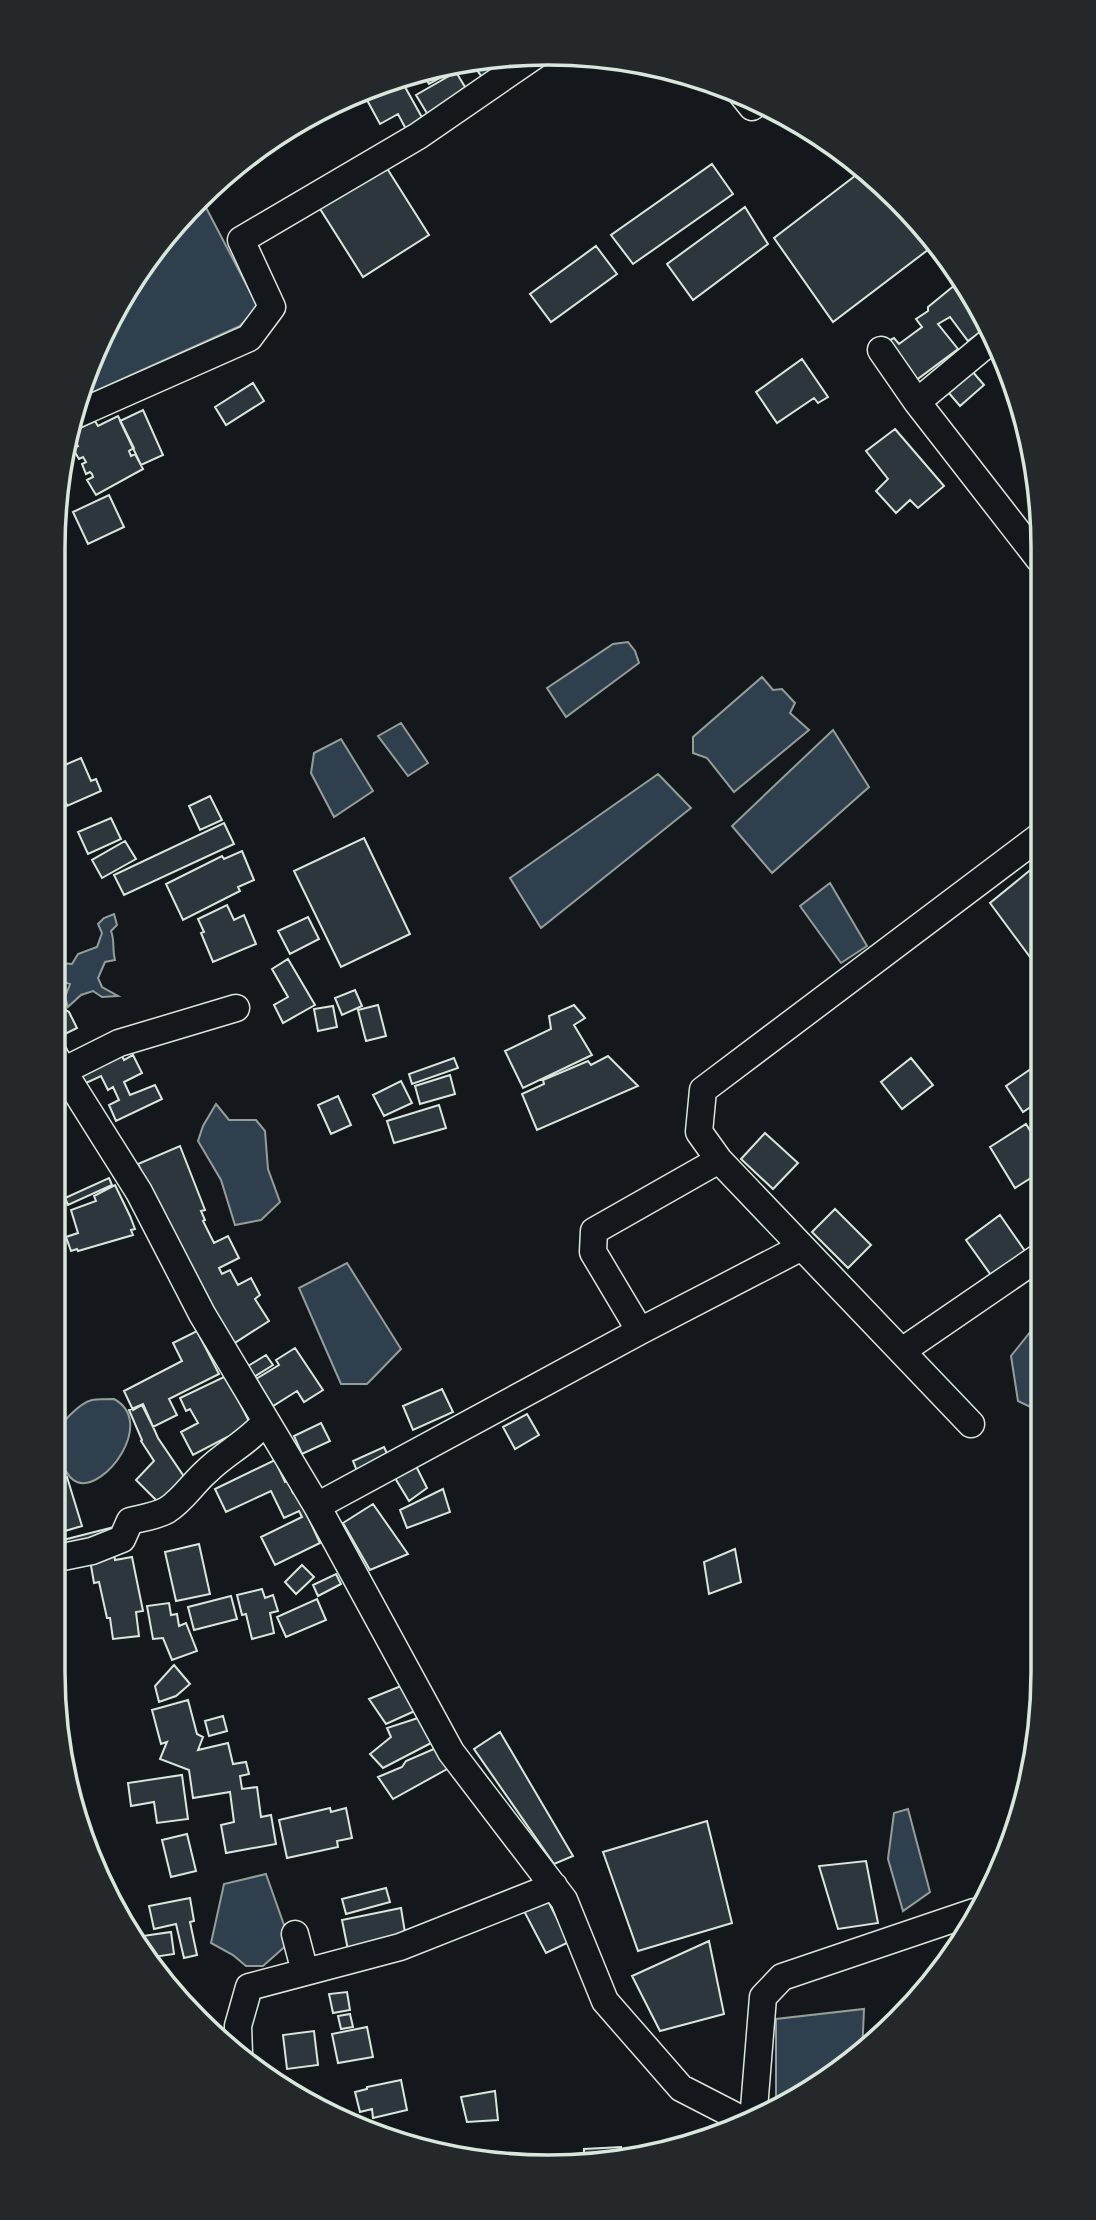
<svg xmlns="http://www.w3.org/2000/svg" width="1096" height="2220" font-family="'Roboto Condensed',sans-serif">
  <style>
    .water { fill: #2f3f4d; stroke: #939e99; stroke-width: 2 }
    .building { fill: #2c363c; stroke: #d8e6dc; stroke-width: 2 }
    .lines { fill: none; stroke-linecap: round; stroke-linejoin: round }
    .street-casing { stroke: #d8e6dc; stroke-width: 29 }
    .street { stroke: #14181c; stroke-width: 26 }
    .rim { fill: none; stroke: #d8e6dc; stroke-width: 3.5 }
  </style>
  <rect width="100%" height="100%" fill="#14181c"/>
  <!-- water -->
  <path class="water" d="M200,196L258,307L240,326L78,399L90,358L136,272Z
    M628,642L635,651L639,663L566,717L547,688L613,644Z
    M762,677L773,690L782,689L795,703L790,713L809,730L734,792L707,758L693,753V737Z
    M401,723L428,763L408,776L378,736Z
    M833,730L869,787L772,873L732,826Z
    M341,739L373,791L334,817L311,773L314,753Z
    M658,774L691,808L541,928L510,878Z
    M830,883L867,946L841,963L800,906Z
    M114,914L117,925L111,931C115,941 112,949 115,960L105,962L98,978L102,987L118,996L102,997L93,991L81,995L68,1007L65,997L70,984L58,980L61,963L72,964L78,954L97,947L102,933L98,924L104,918Z
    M216,1104L229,1120H256L265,1131L268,1169L280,1202L261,1220L235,1225L221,1180L198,1141L203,1126Z
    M53,1222L63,1259L53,1274Z
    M347,1263L401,1349L367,1384H341L299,1288Z
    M1042,1326L1043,1413L1018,1401L1011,1356L1031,1331Z
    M114,1399C157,1422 104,1493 77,1482C71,1480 66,1472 63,1466C48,1442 51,1435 70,1415C76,1409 84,1402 92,1400C99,1399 107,1399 114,1399Z
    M908,1809L930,1892L903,1911L888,1859L894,1813Z
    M266,1874L290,1942L263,1966H246L233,1955L211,1943L224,1884Z
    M864,2009L862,2054L849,2065L776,2110V2019Z"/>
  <!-- building -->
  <path class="building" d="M492,58L500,69L484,80L470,60Z
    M446,64L451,72L429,84L421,71Z
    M456,72L468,92L428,115L416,95Z
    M400,78L424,121L407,131L398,114L380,124L361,89Z
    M383,162L429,235L363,277L317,204Z
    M712,164L733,194L633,264L611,235Z
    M864,169L937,243L833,322L774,238Z
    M745,207L768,244L693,300L667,264Z
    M596,246L617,274L551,322L530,294Z
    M961,280L987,327L968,341L950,317L938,324L958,349L915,381L886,342L894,338L899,344L922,327L916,319L928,311V307Z
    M802,359L828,397L818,403L814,398L777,423L756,392Z
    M972,371L984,385L960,406L948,392Z
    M253,383L264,401L226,425L215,407Z
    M143,410L163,455L141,465L120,421Z
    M118,416L134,448L129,451L131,456L135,454L143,469L96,495L87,480L93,477L92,474L90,472L86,474L82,464L86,462L83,457L79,459L73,449L78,446L76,442L70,445L67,436V434L95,421L98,426Z
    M895,429L944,486L918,508L910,500L896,513L876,491L888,479L866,451Z
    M109,495L124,527L88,544L73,512Z
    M81,758L91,781L96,779L101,791L67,806L66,803L53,809V784L55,783L53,770Z
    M210,796L222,820L200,830L189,806Z
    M111,818L121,839L88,854L78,832Z
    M224,823L234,844L124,895L114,875Z
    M364,838L410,934L341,967L294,871Z
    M125,841L136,859L102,878L92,860Z
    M242,851L254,880L238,887L240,891L183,920L166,884L222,856L224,859Z
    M1034,867L1041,879V972L990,903Z
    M227,905L234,920L244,915L256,944L213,962L201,933L204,932L198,919Z
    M308,917L319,939L290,954L278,931Z
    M288,959L315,1005L283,1023L274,1005L288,997L272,969Z
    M355,990L362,1006L342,1015L335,998Z
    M57,1005L60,1012L62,1008L69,1012L77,1028L57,1038L53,1030V1007Z
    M378,1005L386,1036L366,1041L358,1010Z
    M574,1005L585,1018L574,1025L592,1055L523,1088L505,1051L551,1029L549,1016Z
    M333,1006L337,1027L318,1031L314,1009Z
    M119,1050L124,1060L133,1055L142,1073L124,1082L130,1095L155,1085L162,1099L116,1121L109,1105L119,1100L113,1087L108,1090L101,1076L86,1083L78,1070Z
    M608,1056L638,1086L537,1130L522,1094L544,1084L543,1080L588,1061L591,1065Z
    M454,1058L458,1068L412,1084L409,1074Z
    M911,1058L933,1085L902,1109L881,1082Z
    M1041,1062V1100L1023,1112L1006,1086Z
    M450,1075L455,1094L420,1104L415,1086Z
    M401,1081L412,1103L384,1116L373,1095Z
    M338,1096L351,1125L331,1134L318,1105Z
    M439,1105L446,1128L394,1143L387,1121Z
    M1026,1124L1042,1150V1171L1015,1188L990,1147Z
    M765,1133L798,1163L773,1189L741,1159Z
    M180,1146L205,1210L201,1211L205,1220L203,1221L214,1243L228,1236L239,1258L219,1268L222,1274L230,1270L238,1285L251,1278L260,1295L255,1299L269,1321L233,1344L166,1227L138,1164Z
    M109,1178L112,1185L68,1205L65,1198Z
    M115,1185L130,1216L135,1229L131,1230L133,1235L78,1251L77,1249L71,1251L66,1237L78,1233L71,1210L96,1201L94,1196Z
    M835,1209L871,1245L848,1268L812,1232Z
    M1000,1215L1027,1254L993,1278L966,1240Z
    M197,1331L219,1374L169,1399L177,1415L153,1427L142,1405L133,1410L124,1391L182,1361L173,1343Z
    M295,1348L323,1390L304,1402L297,1391L273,1406L256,1379L279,1365L276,1360Z
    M266,1355L273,1365L254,1377L248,1366Z
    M226,1376L254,1431L230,1443L227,1437L193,1455L181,1432L198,1423L190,1409L186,1411L180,1398Z
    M442,1389L453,1412L413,1430L403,1406Z
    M143,1404L158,1438L189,1484L165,1509L136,1480L154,1461L141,1441L142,1440L129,1410Z
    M527,1414L539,1435L515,1449L503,1427Z
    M321,1423L330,1441L302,1454L294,1436Z
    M384,1447L391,1462L359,1476L353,1461Z
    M275,1460L285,1482L292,1479L297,1488L292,1491L293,1493L296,1491L320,1543L275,1565L261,1537L302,1517L299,1511L284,1518L271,1491L226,1512L215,1489Z
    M416,1466L427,1488L409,1501L395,1478Z
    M67,1477L82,1526L65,1531L53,1488V1481Z
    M443,1489L450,1512L407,1528L400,1510Z
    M373,1504L408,1554L370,1570L343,1523Z
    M56,1519L62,1543L53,1545V1520Z
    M118,1526L120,1538L64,1544L63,1540Z
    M199,1544L210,1594L176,1601L165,1552Z
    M113,1549L115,1560L132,1557L143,1611L136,1612L139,1636L113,1639L110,1618H107L99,1582L94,1583L89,1554Z
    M735,1549L741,1582L709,1594L704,1562Z
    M302,1565L314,1577L296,1594L285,1582Z
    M336,1574L341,1584L318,1596L313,1585Z
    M262,1589L265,1598L273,1595L278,1611L270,1613L274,1633L252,1639L246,1614L242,1615L237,1595Z
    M231,1596L237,1619L194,1630L188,1607Z
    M317,1599L326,1620L286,1637L277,1617Z
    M169,1603L171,1615L177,1614L179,1626L186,1623L197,1651L172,1660L163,1638L153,1639L147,1606Z
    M174,1665L190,1684L176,1696L159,1702L155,1686Z
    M401,1686L417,1710L386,1724L369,1699Z
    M188,1700L197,1734L203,1737L198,1750L228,1743L233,1764L246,1762L249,1774L240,1776L242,1789L257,1787L261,1817L271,1815L276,1844L226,1853L221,1825L234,1822L230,1792L193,1798L189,1770L160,1759L167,1742L161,1744L152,1710Z
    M223,1716L227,1731L209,1736L205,1721Z
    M421,1717L435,1741L383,1768L370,1754L391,1737L387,1728Z
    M500,1732L573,1856L554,1864L474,1749Z
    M436,1748L449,1768L393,1799L378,1777L402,1767L406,1761Z
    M182,1775L188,1819L157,1823L154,1802L131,1806L128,1783Z
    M330,1808L331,1812L346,1808L352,1838L337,1841L338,1847L287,1858L279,1820Z
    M81,1821L84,1839H83L77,1822Z
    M707,1821L732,1923L638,1951L603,1852Z
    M187,1834L196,1871L171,1877L162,1840Z
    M90,1841L93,1858L85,1842Z
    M866,1861L878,1923L838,1929L819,1866Z
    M386,1888L390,1902L346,1914L342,1899Z
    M190,1898L194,1921L190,1922L197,1955L184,1958L176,1924L154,1929L149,1906Z
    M547,1899L569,1942L546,1953L524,1911Z
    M401,1908L406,1939L348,1950L342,1920Z
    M171,1932L174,1954L147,1958L136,1937Z
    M709,1941L724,2014L660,2031L632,1976Z
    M347,1992L350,2010L333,2013L329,1994Z
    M350,2014L353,2027L341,2029L338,2016Z
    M367,2027L373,2057L338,2063L332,2034Z
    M314,2031L318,2065L287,2069L283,2035Z
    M401,2080L407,2110L373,2118L372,2109L360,2112L355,2092L367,2089V2087Z
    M495,2091L498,2120L467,2122L461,2097Z
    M375,2124L377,2135L353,2127Z
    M621,2147L620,2161L612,2163L584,2162V2149Z"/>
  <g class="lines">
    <!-- street casing -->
    <g class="street-casing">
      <path id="street" d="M740,92L752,107
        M881,350L917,402L1039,559
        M917,402L994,338
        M73,416L249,338L272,307L241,240L418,136L537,54
        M53,1052L63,1071L119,1043L236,1008
        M63,1071L139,1192L202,1314L317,1506L451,1752L564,1900L605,2001L681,2088L747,2122
        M640,1331L593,1252L594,1231L719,1160
        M902,1351L1042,1255
        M971,1424L719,1160L699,1132L703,1090L1040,836
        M317,1506L640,1331L802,1247
        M53,1559L92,1551L122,1539L130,1521C142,1518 157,1516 167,1510C183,1500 193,1483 207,1471C225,1453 250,1441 266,1421
        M295,1934L305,1972
        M239,2053L238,2026L249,1987L400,1947L554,1886
        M753,2121L763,1997L782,1977L974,1912"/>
    </g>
    <!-- street -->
    <use href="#street" class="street"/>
  </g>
  <!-- crop -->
  <path d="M0 0H1096V2220H0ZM548 65H548A483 483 0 0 1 1031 548V1672A483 483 0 0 1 548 2155H548A483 483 0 0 1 65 1672V548A483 483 0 0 1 548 65Z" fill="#24282b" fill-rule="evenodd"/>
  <path class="rim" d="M548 65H548A483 483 0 0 1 1031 548V1672A483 483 0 0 1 548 2155H548A483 483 0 0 1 65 1672V548A483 483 0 0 1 548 65Z"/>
</svg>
